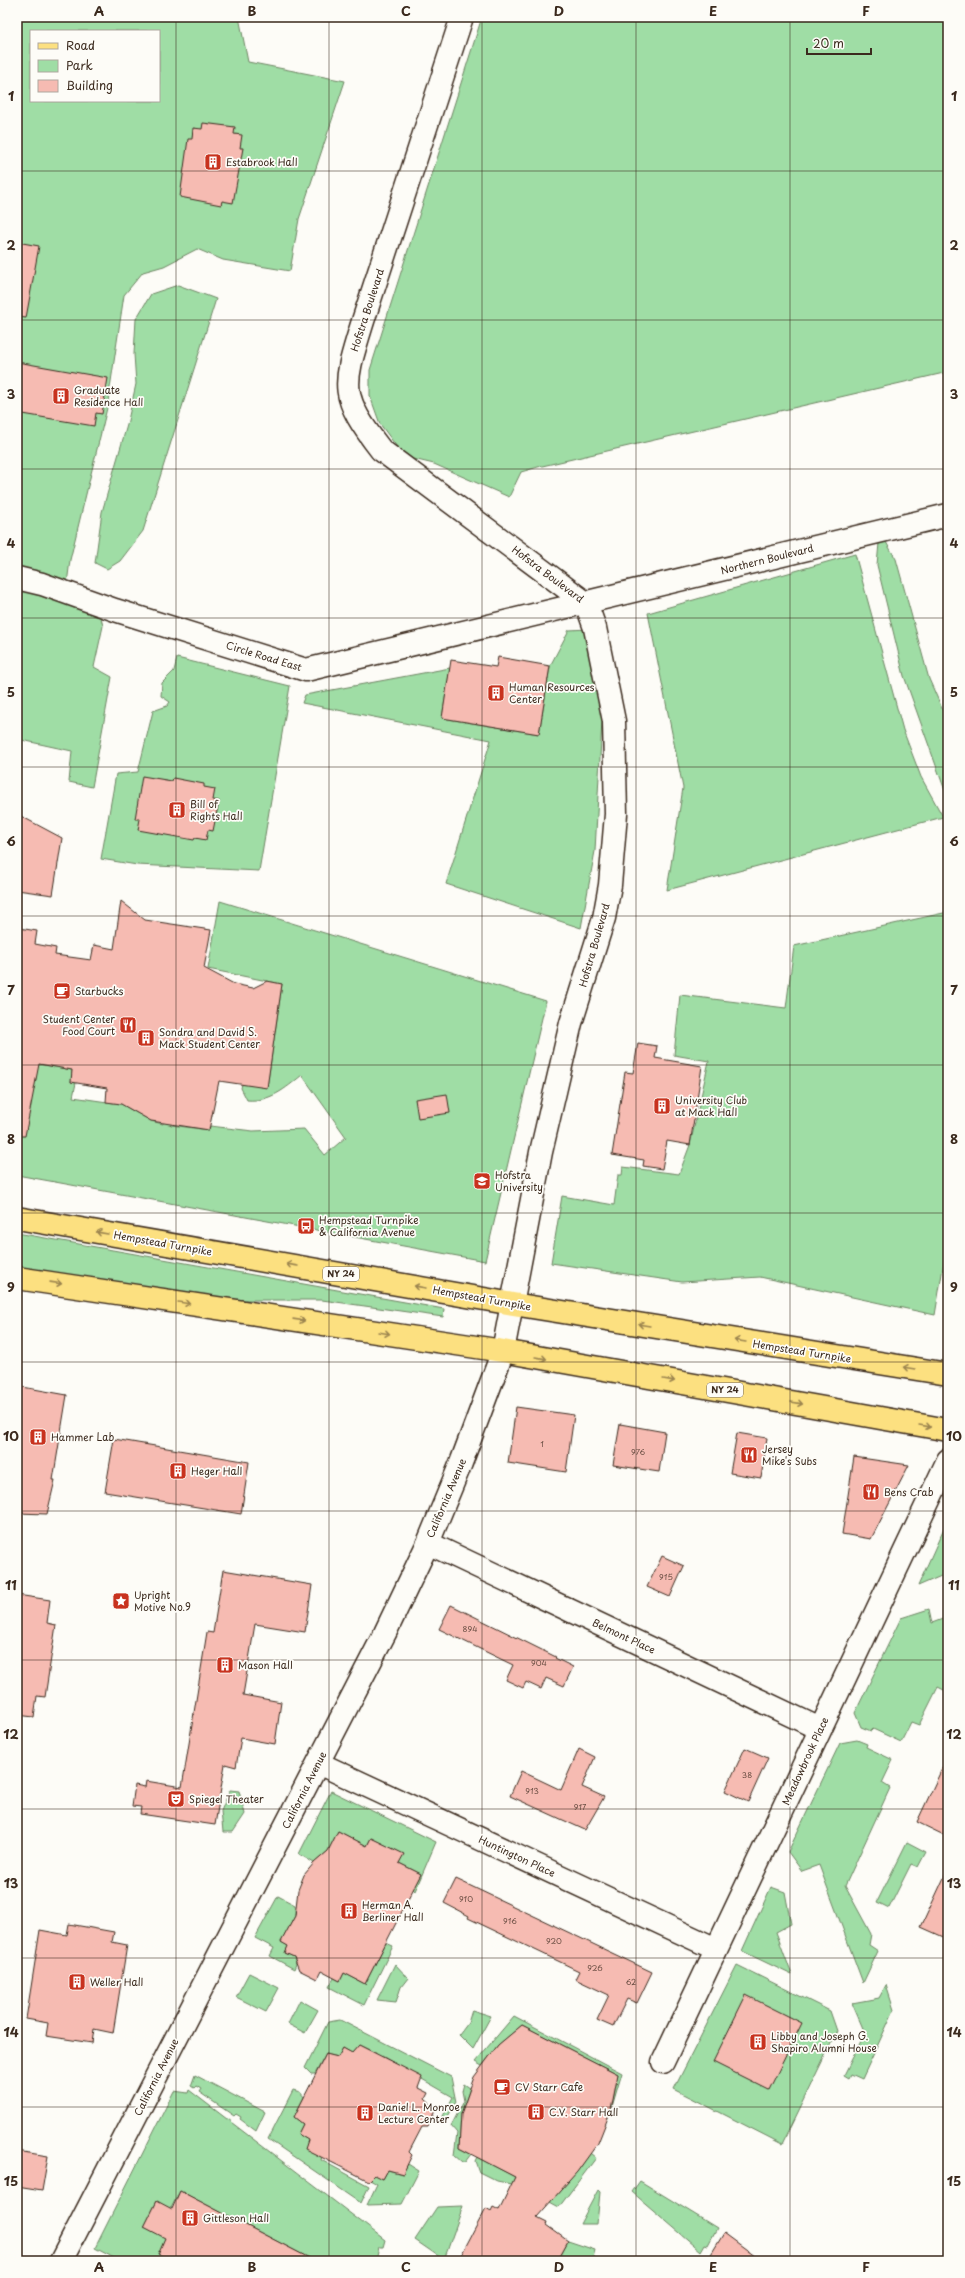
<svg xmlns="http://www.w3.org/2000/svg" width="965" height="2278" font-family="'Playpen Sans',sans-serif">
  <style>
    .green { fill: #9fdda5; stroke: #6d8462; fill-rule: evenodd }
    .building { fill: #f6bbb2; stroke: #3b2a1e }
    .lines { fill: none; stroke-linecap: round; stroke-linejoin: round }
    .minor-casing { stroke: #3b2a1e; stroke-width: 25 }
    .major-casing { stroke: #3b2a1e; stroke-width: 25 }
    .minor { stroke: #fdfcf7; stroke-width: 22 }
    .major { stroke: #fce080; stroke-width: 22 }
    .oneway { stroke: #9c854f }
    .grid { fill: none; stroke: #3b2a1e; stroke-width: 1; stroke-opacity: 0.55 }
    .labels { text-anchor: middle; stroke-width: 3.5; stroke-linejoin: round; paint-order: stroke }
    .number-label { font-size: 8px; fill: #6a4e43 }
    .shield { fill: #fdfcf7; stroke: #75695f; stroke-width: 1 }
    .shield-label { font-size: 9px; font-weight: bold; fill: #3b2a1e }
    .poi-label { font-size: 10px; fill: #3b2a1e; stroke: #fdfcf7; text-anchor: start }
    .street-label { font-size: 10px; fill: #3b2a1e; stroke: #fdfcf7 }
    .neatline { fill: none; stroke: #3b2a1e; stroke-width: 1.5 }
    .grid-label { font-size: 13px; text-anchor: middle; font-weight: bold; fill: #3b2a1e }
  </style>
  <rect width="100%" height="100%" fill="#fdfcf7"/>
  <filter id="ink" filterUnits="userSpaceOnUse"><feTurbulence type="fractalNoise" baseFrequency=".025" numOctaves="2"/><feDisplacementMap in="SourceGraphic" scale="8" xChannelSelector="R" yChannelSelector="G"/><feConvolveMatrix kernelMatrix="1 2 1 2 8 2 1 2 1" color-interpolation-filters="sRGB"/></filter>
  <g filter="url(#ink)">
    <!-- green -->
    <path class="green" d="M17,17H239L248,62L345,81L299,219L290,271L223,260L197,249L164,266L143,272L124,295L107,408L70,560L66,592L100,614L103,626L94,667L112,677L92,787L69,782L72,751L17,739ZM31,31H159V101H31Z
      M482,17H948V372L538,467L521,472L509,497L434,464L413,459L397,447L380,424L370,396V370Z
      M178,285L216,299L143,531L120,561L107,569L95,563L102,512L127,425L136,384L134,354L136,319L151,294Z
      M880,532L896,559L929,679L948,722V799L904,676L877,565Z
      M855,554L903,730L921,777L943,817L667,890L683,788L648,613Z
      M588,629L602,720L595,851L581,928L446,884L491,740L302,703L305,695L450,668L442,718L539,734L550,666L569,630Z
      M177,658L290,686L259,871L137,865L101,859L116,774L138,772L153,711L167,706L170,702L161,696L162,683L174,671Z
      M220,901L546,1001L485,1261L17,1175V1060L72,1070L71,1082L76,1083L73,1097L121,1104L151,1121L163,1124L165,1113L173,1114L171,1125L209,1130L210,1126L253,1131L304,1129L325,1155L346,1137L302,1075C285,1089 270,1102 247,1100L241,1088L242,1084L267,1087L282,984L208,969Z
      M948,912V1238L935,1315L760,1277L682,1282L551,1263L562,1196L614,1205L618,1175H622L623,1167L679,1174L690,1145L709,1061L674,1055L680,995L786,1008L794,946Z
      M17,1233L444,1309L443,1317L322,1300H227L17,1270Z
      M948,1519V1573L918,1586Z
      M929,1609L932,1623L948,1617V1692L938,1687L919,1725L911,1722L901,1742L873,1729L871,1731L861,1727L855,1713L901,1618Z
      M857,1740L867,1744L866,1747L893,1760L882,1783L890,1788L845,1886L871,1934L869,1945L878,1951L863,1983L819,1865L802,1871L788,1852L840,1743Z
      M230,1790L239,1791L245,1814L233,1832H223L221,1811Z
      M331,1791L436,1842L415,1891L413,1889L421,1874L399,1863L403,1854L371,1838L367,1846L338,1831L328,1851L314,1863L299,1854Z
      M907,1842L926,1852L918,1867L911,1864L889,1908L877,1902Z
      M771,1887L785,1892L791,1924L776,1932L792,1975L742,1951Z
      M278,1896L295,1905V1916L281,1942L288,1946L285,1953L294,1957L296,1964L294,1969L270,1956L274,1948L255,1938Z
      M386,1943L393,1946L364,2005L329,1987L334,1978L340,1981L344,1973L365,1984Z
      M395,1964L408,1978L401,1987L396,2002L377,2000Z
      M737,1965L830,2011L837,2031L782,2144L674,2089Z
      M249,1973L279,1988L266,2012L236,1997Z
      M886,1985L894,2010L862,2079L851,2074L849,2078L844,2075L865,2033L852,2003L879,1998Z
      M300,2000L318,2010L305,2033L288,2024Z
      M472,2010L491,2016L473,2049L459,2035L468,2023Z
      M514,2016L622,2073L611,2110L618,2074L522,2025L498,2045L482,2066L475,2062Z
      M340,2020L451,2077L456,2102L446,2120L442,2118L453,2097L382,2056L379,2060L375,2058L376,2053L359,2045L352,2053L343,2048L338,2057L326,2054L315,2074H311L305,2068L328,2022Z
      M195,2075L265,2112L256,2131L240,2119L241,2117L236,2114L234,2116L199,2092L201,2089L196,2086L194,2088L191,2086Z
      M464,2084L470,2088L461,2114L459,2148L471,2154L465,2162H462L454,2155L457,2133L451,2126L464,2101L462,2091Z
      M189,2090L385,2240L383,2247H379L376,2261H315L180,2191L170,2210L157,2201L144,2227L166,2237L158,2254L168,2261H120L95,2248L174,2091L188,2093Z
      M293,2090L300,2092L304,2097L294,2117L303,2124L298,2134L308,2140L306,2149L322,2157L321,2160L369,2186L361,2203L268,2139Z
      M590,2153L596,2158L559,2207L533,2193L555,2197Z
      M477,2157L515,2177L512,2184L497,2181L479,2172L475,2161Z
      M408,2164L419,2171L402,2204L367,2205L377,2184L370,2180L374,2174L383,2179L388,2170L402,2174Z
      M640,2181L717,2228L708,2245L705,2244L701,2251L632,2192Z
      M598,2190L600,2192L597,2224H580Z
      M463,2206L444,2260L415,2240L437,2207Z
      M568,2241L595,2250L592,2261H574L561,2254Z"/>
    <!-- building -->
    <path class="building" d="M203,123L235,127L234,134L242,135L240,148H243L233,203L222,201L221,205L180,197L188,139H192L193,128L202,129Z
      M17,242L39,246L26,318L17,317Z
      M17,362L108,378L102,414L96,413L94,426L17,413Z
      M498,657L550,666L539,734L442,718L451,660L496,667Z
      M142,776L172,781L173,778L204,784V787L215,789L213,800L219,801L213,831L208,830L206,840L195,838L194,840L138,830L140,819H135Z
      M17,814L62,838L53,895L17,890Z
      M121,901L145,920L211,930L204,968L234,984L253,988L267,981L282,984L267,1088L219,1081L209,1130L151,1121L121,1104L106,1102L107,1088L71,1082L72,1070L39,1064L25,1136H17L19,1060H17L19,928L37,931L35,944L56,948L55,955L91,960L94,945L114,949Z
      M638,1043L657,1046L655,1058L702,1066L690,1145L667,1141L662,1169L643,1166L644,1160L612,1155L625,1072L633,1073Z
      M447,1094L450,1113L418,1118L415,1099Z
      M17,1386L67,1395L53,1480H55L47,1514L17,1513Z
      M516,1407L574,1415L566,1472L508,1463Z
      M620,1424L665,1432L659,1472L613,1465Z
      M737,1433L767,1438L761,1478L730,1473Z
      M114,1439L249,1462L241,1514L105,1492Z
      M854,1457L909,1465L871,1539L842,1534Z
      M662,1556L684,1566L670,1597L647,1587Z
      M223,1570L312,1585L305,1632L255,1624L243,1695L281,1702L275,1744L241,1738L236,1767L225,1764L215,1825L140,1814L141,1807L132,1806L135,1785L145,1787L146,1781L182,1787L207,1632L213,1633Z
      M17,1595L50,1600L47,1623L56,1625L45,1697L37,1696L34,1717L17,1715Z
      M451,1605L556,1657L555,1658L573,1667L564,1686L546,1678L541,1689L526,1682L523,1688L506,1680L513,1665L439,1629Z
      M745,1748L768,1758L748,1802L725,1791Z
      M579,1749L595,1757L582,1787L604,1797L585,1830L510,1796L521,1771L561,1790Z
      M948,1756V1837L917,1822Z
      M338,1831L367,1846L371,1838L404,1854L399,1863L421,1874L365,1984L344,1973L340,1981L321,1971L317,1979L299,1970L294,1957L285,1953L288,1946L281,1942L295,1916L298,1890L304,1875L314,1863L328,1851Z
      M948,1869V1939L921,1927Z
      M456,1879L652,1972L637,2003L627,1999L613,2027L597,2020L609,1995L575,1979L579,1971L468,1918L469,1916L444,1903Z
      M69,1924L114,1932L112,1942L127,1945L113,2033L94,2029L92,2043L46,2036L48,2023L26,2019L40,1930L67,1935Z
      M746,1995L802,2023L769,2090L713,2062Z
      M522,2025L618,2074L611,2110L598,2143L577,2172L537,2217L547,2222L546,2225L568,2241L557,2261H458L486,2208L491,2211L493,2207L499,2210L515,2177L459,2148L461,2114L474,2077L498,2045Z
      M359,2045L422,2077L418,2088L428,2093L425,2099L436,2109L427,2127H422L409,2152L412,2155L403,2174L388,2170L383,2179L375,2175L369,2181L305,2149L308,2140L298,2134L303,2124L294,2117L326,2054L338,2057L343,2048L352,2053Z
      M17,2151L48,2156L42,2191L17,2187Z
      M180,2191L315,2261H172L158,2254L165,2238L144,2227L157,2201L172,2209Z
      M724,2233L762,2261H707Z"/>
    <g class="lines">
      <!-- minor casing -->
      <g class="minor-casing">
        <path id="minor" d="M17,578L42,584L115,610L306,670L948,515
          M428,1543L820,1729
          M318,1763L716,1949
          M663,2062L948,1460
          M61,2261L385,1633L428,1543L461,1463L503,1351L541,1152L571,1023L604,918L610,885L616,814L614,721L595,628L586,603L381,450C338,394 343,386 363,321L462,17"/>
      </g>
      <!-- major casing -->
      <g class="major-casing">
        <path id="major" d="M17,1218L513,1304L948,1374
          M17,1278L503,1351L948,1430"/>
      </g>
      <!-- minor -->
      <use href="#minor" class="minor"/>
      <!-- major -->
      <use href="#major" class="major"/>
    </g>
    <!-- one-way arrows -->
    <defs><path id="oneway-shaft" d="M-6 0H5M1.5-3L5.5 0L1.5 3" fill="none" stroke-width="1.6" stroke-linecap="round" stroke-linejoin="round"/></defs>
    <g class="oneway">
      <use href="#oneway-shaft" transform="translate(102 1233) rotate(-170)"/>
      <use href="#oneway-shaft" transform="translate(292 1265) rotate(-170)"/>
      <use href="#oneway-shaft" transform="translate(56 1283) rotate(8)"/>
      <use href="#oneway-shaft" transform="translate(420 1287) rotate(-170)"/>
      <use href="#oneway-shaft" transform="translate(184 1303) rotate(9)"/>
      <use href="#oneway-shaft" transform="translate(299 1320) rotate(8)"/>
      <use href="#oneway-shaft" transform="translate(644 1325) rotate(-171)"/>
      <use href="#oneway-shaft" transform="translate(384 1333) rotate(9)"/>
      <use href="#oneway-shaft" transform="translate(740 1341) rotate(-171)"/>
      <use href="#oneway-shaft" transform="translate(541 1358) rotate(10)"/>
      <use href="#oneway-shaft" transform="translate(909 1368) rotate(-171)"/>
      <use href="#oneway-shaft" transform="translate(669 1380) rotate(10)"/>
      <use href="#oneway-shaft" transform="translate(797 1403) rotate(10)"/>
      <use href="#oneway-shaft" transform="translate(925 1426) rotate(10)"/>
    </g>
  </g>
  <!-- grid -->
  <path class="grid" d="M176,17V2261M329,17V2261M482,17V2261M636,17V2261M790,17V2261M17,171H948M17,320H948M17,469H948M17,618H948M17,767H948M17,916H948M17,1065H948M17,1213H948M17,1362H948M17,1511H948M17,1660H948M17,1809H948M17,1958H948M17,2107H948"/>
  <!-- icons -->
  <defs>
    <g id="building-square" transform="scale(0.9)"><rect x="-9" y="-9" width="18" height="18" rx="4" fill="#c8321e" stroke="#fdfcf7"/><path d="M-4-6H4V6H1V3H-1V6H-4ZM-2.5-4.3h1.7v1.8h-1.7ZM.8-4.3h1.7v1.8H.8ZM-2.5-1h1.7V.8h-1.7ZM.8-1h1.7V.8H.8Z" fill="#fff"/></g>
    <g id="cafe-square" transform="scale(0.9)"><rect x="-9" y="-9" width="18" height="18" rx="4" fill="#c8321e" stroke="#fdfcf7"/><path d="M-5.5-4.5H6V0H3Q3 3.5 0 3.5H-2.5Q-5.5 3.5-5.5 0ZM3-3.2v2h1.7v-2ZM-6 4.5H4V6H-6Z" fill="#fff"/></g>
    <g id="restaurant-square" transform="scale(0.9)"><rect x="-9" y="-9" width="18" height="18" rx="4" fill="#c8321e" stroke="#fdfcf7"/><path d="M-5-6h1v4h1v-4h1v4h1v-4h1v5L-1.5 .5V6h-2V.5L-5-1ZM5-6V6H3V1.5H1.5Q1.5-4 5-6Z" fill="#fff"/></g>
    <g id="university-square" transform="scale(0.9)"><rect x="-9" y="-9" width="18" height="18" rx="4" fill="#c8321e" stroke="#fdfcf7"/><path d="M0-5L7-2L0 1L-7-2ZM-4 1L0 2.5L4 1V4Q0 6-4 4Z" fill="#fff"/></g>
    <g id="bus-square" transform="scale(0.9)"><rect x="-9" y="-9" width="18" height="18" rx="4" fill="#c8321e" stroke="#fdfcf7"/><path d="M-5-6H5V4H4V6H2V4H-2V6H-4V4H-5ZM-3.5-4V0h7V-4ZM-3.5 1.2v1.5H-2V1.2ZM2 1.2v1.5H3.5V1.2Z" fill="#fff"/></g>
    <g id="sight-square" transform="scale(0.9)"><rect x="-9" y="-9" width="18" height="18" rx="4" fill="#c8321e" stroke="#fdfcf7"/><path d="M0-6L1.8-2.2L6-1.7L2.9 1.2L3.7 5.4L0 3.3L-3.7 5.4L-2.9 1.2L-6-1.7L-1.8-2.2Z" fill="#fff"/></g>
    <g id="theatre-square" transform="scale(0.9)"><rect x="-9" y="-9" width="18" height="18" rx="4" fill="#c8321e" stroke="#fdfcf7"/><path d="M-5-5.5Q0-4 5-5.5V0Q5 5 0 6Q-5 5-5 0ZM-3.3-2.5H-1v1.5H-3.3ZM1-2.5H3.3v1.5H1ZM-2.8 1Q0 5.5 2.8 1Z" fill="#fff"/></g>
  </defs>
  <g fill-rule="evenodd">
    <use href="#building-square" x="213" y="162"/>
    <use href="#building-square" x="61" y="396"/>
    <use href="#building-square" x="496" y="693"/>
    <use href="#building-square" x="177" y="810"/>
    <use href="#cafe-square" x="62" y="991"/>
    <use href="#restaurant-square" x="128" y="1025"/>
    <use href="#building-square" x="146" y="1038"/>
    <use href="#building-square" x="662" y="1106"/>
    <use href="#university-square" x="482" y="1181"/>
    <use href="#bus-square" x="306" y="1226"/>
    <use href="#building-square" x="38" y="1437"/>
    <use href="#restaurant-square" x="749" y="1455"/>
    <use href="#building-square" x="178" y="1471"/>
    <use href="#restaurant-square" x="871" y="1492"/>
    <use href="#sight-square" x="121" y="1601"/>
    <use href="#building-square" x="225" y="1665"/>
    <use href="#theatre-square" x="176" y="1799"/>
    <use href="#building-square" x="349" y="1911"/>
    <use href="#building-square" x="77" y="1982"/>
    <use href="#building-square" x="758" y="2042"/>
    <use href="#cafe-square" x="502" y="2087"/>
    <use href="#building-square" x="536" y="2112"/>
    <use href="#building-square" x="365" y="2113"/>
    <use href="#building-square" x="190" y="2218"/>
  </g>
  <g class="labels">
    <!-- number labels -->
    <g class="number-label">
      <text x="542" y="1447">1</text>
      <text x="638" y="1455">976</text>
      <text x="666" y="1580">915</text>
      <text x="470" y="1632">894</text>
      <text x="539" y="1666">904</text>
      <text x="747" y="1778">38</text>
      <text x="532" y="1794">913</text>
      <text x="580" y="1810">917</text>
      <text x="466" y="1902">910</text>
      <text x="510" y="1924">916</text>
      <text x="554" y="1944">920</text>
      <text x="595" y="1971">926</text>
      <text x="631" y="1985">62</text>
    </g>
    <!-- shield labels -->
    <g class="shield">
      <rect x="323" y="1267" width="36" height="14" rx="3"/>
      <rect x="707" y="1383" width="36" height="14" rx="3"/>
    </g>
    <g class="shield-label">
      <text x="341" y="1277">NY 24</text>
      <text x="725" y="1393">NY 24</text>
    </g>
    <!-- poi labels -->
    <g class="poi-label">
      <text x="226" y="166">Estabrook Hall</text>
      <text x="74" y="394">Graduate<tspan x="74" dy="12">Residence Hall</tspan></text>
      <text x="509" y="691">Human Resources<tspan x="509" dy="12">Center</tspan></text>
      <text x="190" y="808">Bill of<tspan x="190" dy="12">Rights Hall</tspan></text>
      <text x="75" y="995">Starbucks</text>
      <text x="115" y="1023" text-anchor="end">Student Center<tspan x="115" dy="12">Food Court</tspan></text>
      <text x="159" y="1036">Sondra and David S.<tspan x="159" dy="12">Mack Student Center</tspan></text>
      <text x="675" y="1104">University Club<tspan x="675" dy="12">at Mack Hall</tspan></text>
      <text x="495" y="1179">Hofstra<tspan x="495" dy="12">University</tspan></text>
      <text x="319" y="1224">Hempstead Turnpike<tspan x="319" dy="12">&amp; California Avenue</tspan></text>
      <text x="51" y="1441">Hammer Lab</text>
      <text x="762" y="1453">Jersey<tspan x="762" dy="12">Mike's Subs</tspan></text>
      <text x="191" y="1475">Heger Hall</text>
      <text x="884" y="1496">Bens Crab</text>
      <text x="134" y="1599">Upright<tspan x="134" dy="12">Motive No.9</tspan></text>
      <text x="238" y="1669">Mason Hall</text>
      <text x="189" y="1803">Spiegel Theater</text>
      <text x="362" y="1909">Herman A.<tspan x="362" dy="12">Berliner Hall</tspan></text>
      <text x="90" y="1986">Weller Hall</text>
      <text x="771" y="2040">Libby and Joseph G.<tspan x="771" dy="12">Shapiro Alumni House</tspan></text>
      <text x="515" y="2091">CV Starr Cafe</text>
      <text x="378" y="2111">Daniel L. Monroe<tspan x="378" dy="12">Lecture Center</tspan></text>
      <text x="549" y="2116">C.V. Starr Hall</text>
      <text x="203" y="2222">Gittleson Hall</text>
    </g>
    <!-- street labels -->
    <g class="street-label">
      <text transform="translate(367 310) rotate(-72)" y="4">Hofstra Boulevard</text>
      <text transform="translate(767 559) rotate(-14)" y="4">Northern Boulevard</text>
      <text transform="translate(548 574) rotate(37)" y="4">Hofstra Boulevard</text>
      <text transform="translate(264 656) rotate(17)" y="4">Circle Road East</text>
      <text transform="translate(594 945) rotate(-74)" y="4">Hofstra Boulevard</text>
      <text transform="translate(163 1243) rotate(10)" y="4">Hempstead Turnpike</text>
      <text transform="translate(482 1298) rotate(10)" y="4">Hempstead Turnpike</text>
      <text transform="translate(802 1351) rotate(9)" y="4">Hempstead Turnpike</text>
      <text transform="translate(446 1498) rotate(-67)" y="4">California Avenue</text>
      <text transform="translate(624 1636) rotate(25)" y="4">Belmont Place</text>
      <text transform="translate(805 1761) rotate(-65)" y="4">Meadowbrook Place</text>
      <text transform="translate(304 1790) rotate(-63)" y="4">California Avenue</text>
      <text transform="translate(517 1856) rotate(25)" y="4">Huntington Place</text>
      <text transform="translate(156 2077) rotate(-63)" y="4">California Avenue</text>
    </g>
  </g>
  <!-- margin -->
  <rect width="965" height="2278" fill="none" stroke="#fdfcf7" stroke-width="44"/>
  <!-- legend -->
  <rect x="30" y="30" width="130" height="72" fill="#fdfcf7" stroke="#afa8a0"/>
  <rect x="38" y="43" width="20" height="6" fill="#fce080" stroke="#afa8a0"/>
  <text x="66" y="50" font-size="12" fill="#3b2a1e">Road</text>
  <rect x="38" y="60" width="20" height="12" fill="#9fdda5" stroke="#afa8a0"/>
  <text x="66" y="70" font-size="12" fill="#3b2a1e">Park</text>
  <rect x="38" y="80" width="20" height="12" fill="#f6bbb2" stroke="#afa8a0"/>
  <text x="66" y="90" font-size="12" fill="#3b2a1e">Building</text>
  <!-- scale -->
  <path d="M807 48v6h64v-6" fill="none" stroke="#3b2a1e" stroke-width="2"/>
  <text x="813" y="48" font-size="12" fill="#3b2a1e" stroke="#fdfcf7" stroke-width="3" paint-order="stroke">20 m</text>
  <rect x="22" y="22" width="921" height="2234" class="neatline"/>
  <g class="grid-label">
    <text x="99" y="16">A</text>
    <text x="252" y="16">B</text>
    <text x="406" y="16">C</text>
    <text x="559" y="16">D</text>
    <text x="713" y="16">E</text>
    <text x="866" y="16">F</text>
    <text x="11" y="101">1</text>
    <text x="954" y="101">1</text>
    <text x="11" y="250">2</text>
    <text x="954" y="250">2</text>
    <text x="11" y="399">3</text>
    <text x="954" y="399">3</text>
    <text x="11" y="548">4</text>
    <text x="954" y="548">4</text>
    <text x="11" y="697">5</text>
    <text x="954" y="697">5</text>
    <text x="11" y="846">6</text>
    <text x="954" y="846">6</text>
    <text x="11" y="995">7</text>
    <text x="954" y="995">7</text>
    <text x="11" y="1144">8</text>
    <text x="954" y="1144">8</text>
    <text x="11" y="1292">9</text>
    <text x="954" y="1292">9</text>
    <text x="11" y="1441">10</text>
    <text x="954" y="1441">10</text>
    <text x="11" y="1590">11</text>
    <text x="954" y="1590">11</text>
    <text x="11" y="1739">12</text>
    <text x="954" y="1739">12</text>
    <text x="11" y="1888">13</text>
    <text x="954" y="1888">13</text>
    <text x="11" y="2037">14</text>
    <text x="954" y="2037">14</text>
    <text x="11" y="2186">15</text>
    <text x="954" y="2186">15</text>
    <text x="99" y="2272">A</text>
    <text x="252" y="2272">B</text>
    <text x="406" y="2272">C</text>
    <text x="559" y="2272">D</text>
    <text x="713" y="2272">E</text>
    <text x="866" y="2272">F</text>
  </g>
</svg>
